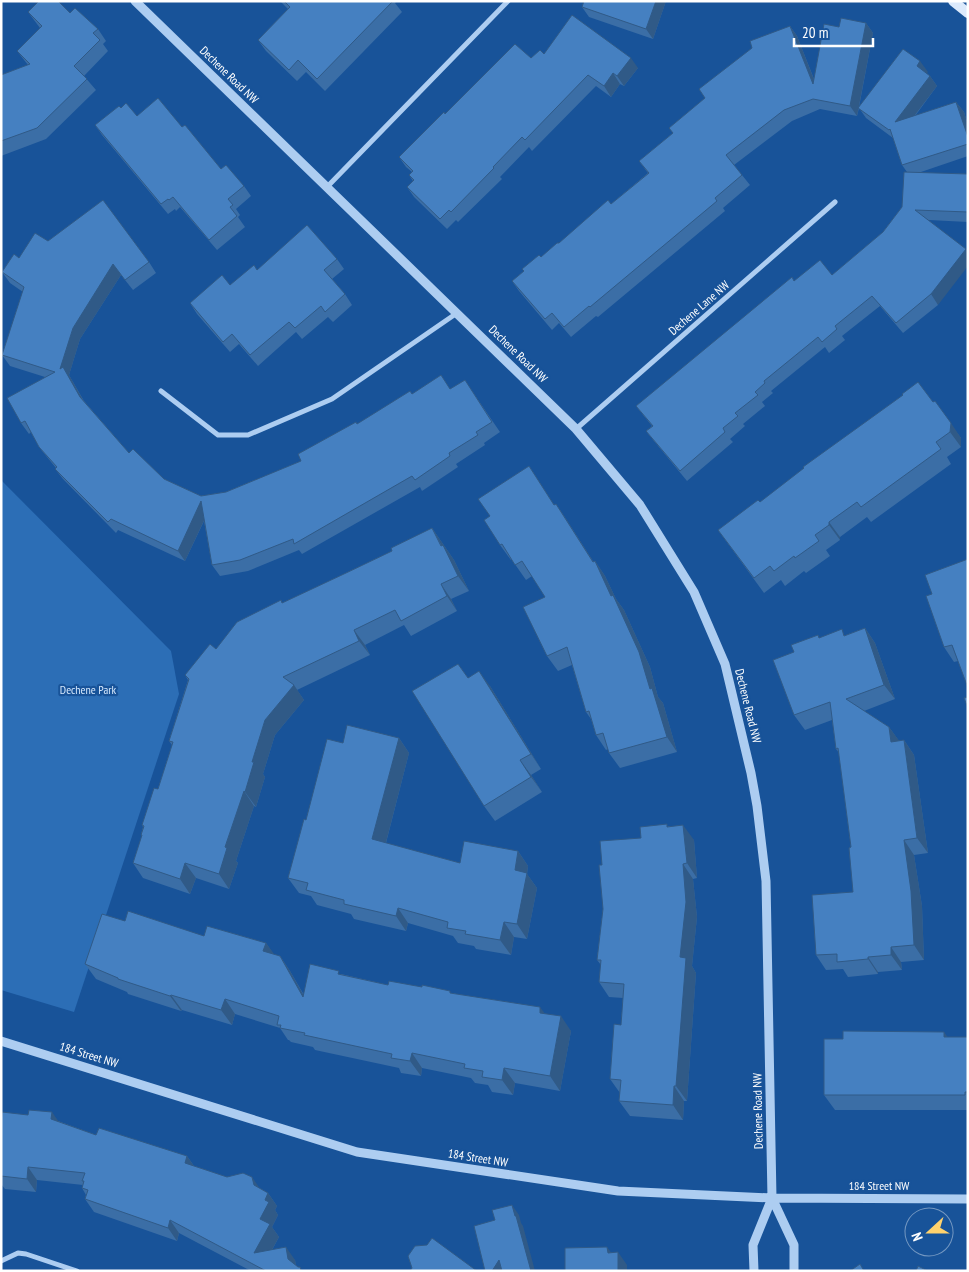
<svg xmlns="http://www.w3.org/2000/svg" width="969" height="1272" font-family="'PT Sans Narrow',sans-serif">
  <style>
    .green { fill: #2c6eb6 }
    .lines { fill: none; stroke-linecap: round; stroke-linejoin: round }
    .minor { stroke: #adcdf1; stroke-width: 5 }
    .tertiary { stroke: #adcdf1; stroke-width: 9 }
    .secondary { stroke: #dceafc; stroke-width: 10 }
    .wall { fill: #3b6ea6 }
    .shaded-wall { fill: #305a87 }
    .building { fill: #4580c1; stroke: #305a87 }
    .labels { text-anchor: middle; stroke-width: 4.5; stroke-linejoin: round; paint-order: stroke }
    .street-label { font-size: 12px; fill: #fff; stroke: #185399 }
    .park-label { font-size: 12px; fill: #d4e7fc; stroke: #185399 }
  </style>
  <rect width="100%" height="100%" fill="#185399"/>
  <!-- green -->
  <path class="green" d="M1,480L171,651L179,694L74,1012L1,990Z"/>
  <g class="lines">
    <!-- minor -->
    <path class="minor" d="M327,187L508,1
      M161,391L218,435H248L332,399L457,313
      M576,429L835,202
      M1,1261L18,1253L26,1254L77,1271"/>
    <!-- tertiary -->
    <path class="tertiary" d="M135,1L576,429L640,505L694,592L725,664L751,773L757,806L766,881L772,1198L753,1245L754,1271
      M1,1041L357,1152L618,1191L772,1198L968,1199
      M772,1198L794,1245V1271"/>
    <!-- secondary -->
    <path class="secondary" d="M953,1L968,13"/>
  </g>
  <!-- wall -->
  <path class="wall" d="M280,1H397L395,3L402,12L325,91L306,72L297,81L266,51L258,40L288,9Z
    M666,1L653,39L589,17L582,7Z
    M28,12L70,13L98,29L106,41L103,44L108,51L84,76L96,90L46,139L1,156V75L28,65L17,51L40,28Z
    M866,23L873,33L859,107L928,72L926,73L930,76L937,86L915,116L956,102L964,112L968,125V156L918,173L968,174V222L929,220L938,305L903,333L880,306L842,336L845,340L829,353L825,347L771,391L773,393L762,402L765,406L743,424L745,426L730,439L733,442L687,481L654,441L646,431L652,426L636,406L794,281L832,275L883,232L902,207L907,172L902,165L893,138L866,118L859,108L857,116L820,109L792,121L734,165L750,185L723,208L725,211L598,317L596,316L571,337L559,323L552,330L519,291L512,281L541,257L611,204L648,173L639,161L673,133L669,128L705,98L699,89L790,26L797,36L814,79L839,27Z
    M544,54L638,68L624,86L620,84L611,97L596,86L532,151L529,147L500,177L502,179L458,222L456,220L447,229L414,197L407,187L413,181L409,175L412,172L406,167L399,157L445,114L531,58Z
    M137,116L182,127L221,169L244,186L251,196L236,209L240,215L238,217L245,227L217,250L180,207L176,211L175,209L168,214L102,135L95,125Z
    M48,241L149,262L156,273L133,290L121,275L80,339L69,375L84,401L129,453L164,479L201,496L226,492L301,461L357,424L412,394L450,389L472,391L500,432L484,443L485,445L456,464L458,467L422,491L420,487L302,554L299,550L248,571L220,576L212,565L204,521L185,561L118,530L116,533L63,479L55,469L56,468L47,457L39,447L31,432L29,434L21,423L45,377L10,366L2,355L23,292L10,283L2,272L19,258Z
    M337,259L344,269L332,279L345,294L352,305L333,322L328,317L302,339L296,332L258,366L239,344L230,352L197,314L190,303L230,285L257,270Z
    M933,402L961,438V447L947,457L951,464L871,522L867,517L840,537V540L826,550L830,556L806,573L804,571L785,586L781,580L764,593L718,530L760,502Z
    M529,466L554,505L556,504L566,519L593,561H595L605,576L616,599L624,610L650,667L658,697L663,703L677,752L620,768L609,753L608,749L606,750L596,735L591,719L586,712L572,665L558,671L547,656L545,597L532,576L526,580L512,560H511L500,545L490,516Z
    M432,528L454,560L469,591L451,599L457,611L411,636L404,625L365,645L370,655L297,690L304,700L275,735L263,774L265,777L256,807L254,806L236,861L238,863L229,889L196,878L190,894L143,878L133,863L142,836L141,835L143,827L142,825L158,789L172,745L169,741L188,680L185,675L216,649L283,603L392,551Z
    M932,594L958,661L954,662L944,647Z
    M865,628L875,643L895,699L864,711L889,727L899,741L904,740L914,755L928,853L914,855L922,906L924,960L901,962L902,970L878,972V974L848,977L843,969L826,970L816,955L853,892L851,847L839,753L836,749L832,720L805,730L794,715V652L820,638L846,635Z
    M458,664L468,678L490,686L541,769L531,775L542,792L495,821L484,806Z
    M399,738L409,753L386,843L460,863L518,851L528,866L527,874L537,888L527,939L514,937L511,955L476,949L474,946L458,943L453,936L408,923L406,931L354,919L351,914L317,905L311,896L299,893L288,878L306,820L343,743Z
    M669,826L694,840L697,878L693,879L697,917L692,966L696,973L687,1101H684L683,1120L630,1116L619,1101L620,1093L610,1079L621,1025L623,998L609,997L599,982L601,965L597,960L603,909L602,865L641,838Z
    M125,921L204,936L266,943L274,955L280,956L290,971L304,995L341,974L388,985L452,993L545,1014L571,1031L560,1091L515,1083L513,1095L492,1092L488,1085L475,1083L471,1078L422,1068L421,1076L401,1073L399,1068L315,1050L313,1047L291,1042L289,1040H288L280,1028L235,1014L232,1025L182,1010L181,1011L128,994L127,992L96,979L85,964Z
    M948,1037H968V1110H835L824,1095Z
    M28,1115L58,1121L96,1135L187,1156L194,1166L259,1188L268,1193L277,1206L275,1210L278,1215L272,1227L279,1237L272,1250L295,1260L296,1266L303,1271H251L179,1233L177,1241L94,1212L85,1199L86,1195L82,1188L83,1185L37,1180L36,1192L5,1189L1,1184V1123Z"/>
  <!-- shaded-wall -->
  <path class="shaded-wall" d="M656,1H666L653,39L646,29Z
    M866,23L873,33L857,116L850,106Z
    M790,26L797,36L820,95L813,84Z
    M631,58L638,68L624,86L617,76Z
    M920,61L928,72L924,77L917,66Z
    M613,73L620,84L611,97L604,86Z
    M930,76L937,86L902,132L895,122Z
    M956,102L964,112L968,125V137Z
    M966,249L968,251V266L938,305L931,294Z
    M113,264L121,275L80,339L69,375L87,407L60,369L73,328Z
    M951,423L961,438V447L950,432Z
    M529,466L539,481L564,520L554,505Z
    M201,501L208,512L185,561L178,551Z
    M556,504L566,519L600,572L595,561L605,576L616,599L624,610L650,667L658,697L663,703L677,752L667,737L650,689L611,596L593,562Z
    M829,522L840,537V540L829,525Z
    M432,528L454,560L469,591L458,576Z
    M441,584L451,599L457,611L447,596Z
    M865,628L875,643L895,699L884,685Z
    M354,630L365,645L370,655L359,641Z
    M479,671L490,686L541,769L531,754Z
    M294,685L304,700L275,735L263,774L265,777L256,807L245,792L252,762L265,720Z
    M889,727L900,742H891Z
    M399,738L409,753L383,854L372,839Z
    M904,740L914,755L928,853L917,838Z
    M520,760L531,775L542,792L531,777Z
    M244,791L254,806L236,861L238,863L229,889L219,874L225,847Z
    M683,825L694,840L697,878L687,863Z
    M904,840L914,855L922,906L924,960L914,945Z
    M518,851L528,866L527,874L537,888L527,939L517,924L515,870Z
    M185,863L196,878L190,894L180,879Z
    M683,864L693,879L697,917L692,966L696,973L687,1101L676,1086Z
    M398,908L408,923L406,931L396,916Z
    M504,922L514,937L511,955L500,940Z
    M266,943L277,958L263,951Z
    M891,947L901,962L902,970L891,955Z
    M280,956L290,971L313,1012L303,997Z
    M868,957L878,972V974L868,959Z
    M171,995L182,1010L181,1011L170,996Z
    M225,999L235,1014L232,1025L221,1010Z
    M540,1007L551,1022L540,1013Z
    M561,1016L571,1031L560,1091L550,1076Z
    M944,1032L955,1047L944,1037Z
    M412,1053L422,1068L421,1076L410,1061Z
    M504,1068L515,1083L513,1095L502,1080Z
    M674,1086L684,1101L683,1120L673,1105Z
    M52,1112L61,1125L51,1119Z
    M187,1156L196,1169L185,1163Z
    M28,1167L37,1180L36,1192L27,1179Z
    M252,1177L261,1190L254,1185Z
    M268,1193L277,1206L275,1210L278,1215L272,1227L279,1237L263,1266L254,1253L260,1219L265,1200Z
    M512,1205L519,1215L521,1223L523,1226L535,1271H531Z
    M170,1220L179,1233L177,1241L168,1228Z
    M286,1247L295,1260L297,1271L288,1259Z
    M607,1247L616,1259L608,1253Z
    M618,1252L627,1265V1271H618Z
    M499,1260L506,1271H492Z"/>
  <!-- building -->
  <path class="building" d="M39,1H58L70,13L75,8L98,29L93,33L100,40L74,66L87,79L37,128L1,141V75L30,64L17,51L42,26L28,12Z
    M284,1H393L317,79L298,60L289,70L258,40L290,7Z
    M584,1H656L646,29L582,7Z
    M572,15L631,58L617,76L613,73L604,86L588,75L525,140L522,137L493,167L494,168L451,212L449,210L440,219L407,187L414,180L409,175L413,171L399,157L444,112L445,114L515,44L531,58L540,50L544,54Z
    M841,18L866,23L850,106L813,99L784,110L726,155L742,175L715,198L717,201L590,307L589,306L564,327L552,313L545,319L512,281L524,271L522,269L539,255L541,257L557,243H559L608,200L611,204L649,173L639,161L673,133L669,128L705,98L699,89L752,48L750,41L790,26L813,84L824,24L839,27Z
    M903,49L920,61L917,66L930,76L895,122L956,102L968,137V144L902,165L890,129L889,130L858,108Z
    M158,98L182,127L185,125L221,169L226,165L244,186L228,199L233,205L230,207L237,216L209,240L173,197L169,200L168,199L161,204L95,125L119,106L121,108L126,103L137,116Z
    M904,172L968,174V212L915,210L966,249L931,294L896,323L872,296L835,326L837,329L822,342L818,337L764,381L765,383L755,392L758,395L735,413L738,416L723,428L725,432L680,471L646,431L653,426L636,406L792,277L794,281L820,260L832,275L883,232L902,207Z
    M103,200L149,262L125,280L113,264L73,328L60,369L63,367L80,397L129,453L133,449L164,479L201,496L226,492L301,461L298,454L356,422L357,424L410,391L412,394L441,375L450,389L465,380L492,422L476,432L478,435L449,453L450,456L415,480L412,476L294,544L293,539L240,560L212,565L201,501L178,551L111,519L108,522L55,469L57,467L39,447L25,421L21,423L7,398L55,372L2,355L24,287L2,272L14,254L19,258L35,233L48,241Z
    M307,225L337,259L324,270L345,294L325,312L321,306L295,328L289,322L250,355L232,334L223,342L190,303L222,275L230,285L254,265L257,270Z
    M918,382L933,402L935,401L951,423L950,432L936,442L941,449L861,507L857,502L829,522V525L815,535L819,541L795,558L794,556L774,571L770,566L754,578L718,530L758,500L760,502L804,468L803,467L903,395L902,394Z
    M529,466L554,505L556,504L593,562L595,561L611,596L613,595L639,652L650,689L652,688L667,737L609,753L603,733L596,735L589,711L586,712L567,647L547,656L523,607L545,597L522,561L515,565L502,544L500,545L484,520L490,516L478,499Z
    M432,528L441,546L443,545L458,576L441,584L447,596L401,621L395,610L354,630L359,641L283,677L294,685L265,720L252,762H254L245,792L244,791L225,847L227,848L219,874L185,863L180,879L133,863L142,835H141L144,826L142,825L154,788L158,789L173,742L169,741L189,679L185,675L210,644L216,649L237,622L281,600L282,603L346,573L392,551L391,548Z
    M968,559V688L952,645L944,647L926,596L932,594L925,575Z
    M865,628L884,685L846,699L889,727L891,742L904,740L917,838L904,840L911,891L914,945L891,947V955L868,957V959L837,962V954L816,955L812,895L853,892L849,848L851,847L838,748L836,749L830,702L794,715L773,660L794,652L791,645L818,635L819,638L842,629L844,636Z
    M458,664L468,678L479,671L531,754L520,760L531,777L484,806L412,691Z
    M968,697V708L964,698Z
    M347,725L399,738L372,839L460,863L464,841L518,851L515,870L527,873L517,924L504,922L500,940L465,934L466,931L447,928L448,922L398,908L396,916L344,904V900L306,890L308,883L288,878L304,819L306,820L327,739L343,743Z
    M667,824V827L683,825L687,863L683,864L686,902L680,957L686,958L676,1086H674L673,1105L619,1101L621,1080L610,1079L614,1024L621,1025L624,984L599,982L601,960H597L603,909L599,865H602L600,841L641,838L640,827Z
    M128,911L204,936L207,926L266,943L263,951L280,956L303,997L310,964L339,971L338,974L388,985L389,981L422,987V985L450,991V993L540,1007V1013L561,1016L550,1076L504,1068L502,1080L482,1077L483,1071L464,1068L465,1064L412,1053L410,1061L391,1058L392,1054L304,1035L305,1033L280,1028L281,1025H277L279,1016L225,999L221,1010L171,995L170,996L118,979V978L85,964L102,914L125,921Z
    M843,1031L944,1032V1037H968V1092H965V1095H824V1039H843Z
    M29,1110L52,1112L51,1119L96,1135L99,1128L187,1156L185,1163L227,1177L243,1173L252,1177L254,1185L268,1193L265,1200L269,1202L260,1219L270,1224L254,1253L286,1247L288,1259L298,1267H300L301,1270L303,1271H266L170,1220L168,1228L85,1199L88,1190L82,1188L84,1181H82L85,1173L28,1167L27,1179L1,1176V1123L2,1112L28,1115Z
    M512,1205L515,1216H516L531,1271H502L499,1260L492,1271H485L474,1226L495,1220L492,1210Z
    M432,1238L477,1271H410L412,1268L408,1256L415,1246L427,1245Z
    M607,1247L608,1253L618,1252V1271H565V1248Z
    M860,1264L864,1271H850Z
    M918,1266L928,1271H916Z"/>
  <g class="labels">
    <!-- street labels -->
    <g class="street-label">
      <text transform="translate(229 75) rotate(44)" y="4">Dechene Road NW</text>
      <text transform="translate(699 308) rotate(-41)" y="4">Dechene Lane NW</text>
      <text transform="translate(518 354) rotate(44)" y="4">Dechene Road NW</text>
      <text transform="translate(748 706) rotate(76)" y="4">Dechene Road NW</text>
      <text transform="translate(89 1055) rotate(17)" y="4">184 Street NW</text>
      <text transform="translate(758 1111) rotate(-91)" y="4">Dechene Road NW</text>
      <text transform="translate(478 1158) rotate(9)" y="4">184 Street NW</text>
      <text x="879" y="1190">184 Street NW</text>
    </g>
    <!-- park labels -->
    <g class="park-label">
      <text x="88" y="694">Dechene Park</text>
    </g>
  </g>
  <!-- border -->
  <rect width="969" height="1272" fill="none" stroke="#ffffff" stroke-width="5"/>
  <!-- north arrow -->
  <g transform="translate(929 1232) rotate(249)"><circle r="24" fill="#185399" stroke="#7498c2"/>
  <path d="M0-4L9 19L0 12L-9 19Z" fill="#ffd26d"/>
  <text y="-8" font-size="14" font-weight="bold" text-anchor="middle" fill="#ffffff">N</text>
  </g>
  <!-- scale -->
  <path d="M794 38v8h79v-8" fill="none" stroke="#ffffff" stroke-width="2.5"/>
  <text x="802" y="38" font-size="15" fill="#ffffff" stroke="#185399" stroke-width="4" paint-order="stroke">20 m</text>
</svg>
